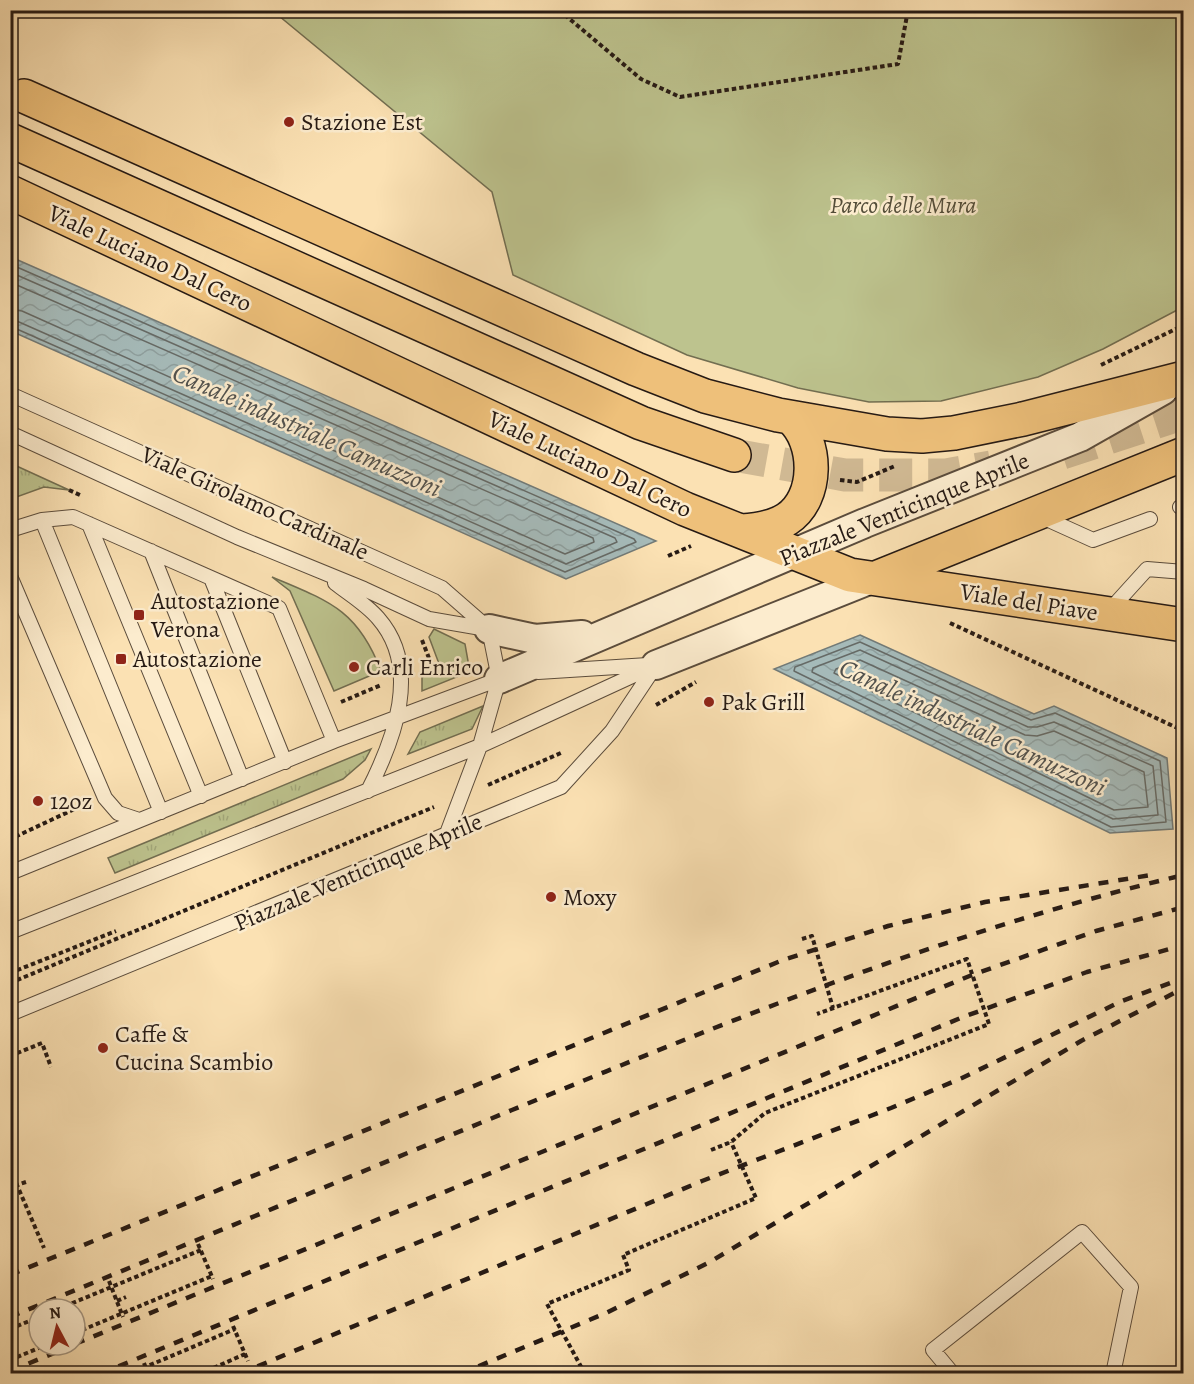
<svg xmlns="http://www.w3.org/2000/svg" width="1194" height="1384" font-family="Alegreya,serif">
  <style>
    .grass { fill: url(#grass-tufts); stroke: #726e51; stroke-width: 1.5 }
    .park { fill: #bdc38e; stroke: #726e51; stroke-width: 1.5 }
    .water { fill: url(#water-waves); stroke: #727a77; stroke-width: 1.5 }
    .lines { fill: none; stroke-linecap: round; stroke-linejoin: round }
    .shore { stroke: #666a66; stroke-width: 1.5 }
    .primary-tunnel { stroke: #d0b993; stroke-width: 33; stroke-dasharray: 33 16; stroke-linecap: butt }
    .lane-casing { stroke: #5b4c3c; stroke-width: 16 }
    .street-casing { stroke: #5b4c3c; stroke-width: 32 }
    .primary-casing { stroke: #261a14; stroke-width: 36 }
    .path { stroke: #261a14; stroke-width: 4; stroke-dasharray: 4.5 3; stroke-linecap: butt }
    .lane { stroke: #fcecce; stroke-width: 14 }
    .street { stroke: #fcecce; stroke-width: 28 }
    .primary { stroke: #eec07a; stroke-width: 33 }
    .rail { stroke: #261a14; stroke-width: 4.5; stroke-dasharray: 10 10; stroke-linecap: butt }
    .poi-dot { fill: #8f2418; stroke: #fcecce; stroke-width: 2 }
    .labels { text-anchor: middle; stroke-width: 5; stroke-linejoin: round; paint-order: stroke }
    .poi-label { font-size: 24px; fill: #261a14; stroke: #fcecce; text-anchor: start }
    .park-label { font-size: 24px; font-style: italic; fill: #534d39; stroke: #fcecce }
    .street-label { font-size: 24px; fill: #261a14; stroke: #fcecce }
    .water-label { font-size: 26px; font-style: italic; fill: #52524e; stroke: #fcecce }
  </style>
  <defs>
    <pattern id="grass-tufts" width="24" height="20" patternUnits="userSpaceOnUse" patternTransform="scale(1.5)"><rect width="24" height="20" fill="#bdc38e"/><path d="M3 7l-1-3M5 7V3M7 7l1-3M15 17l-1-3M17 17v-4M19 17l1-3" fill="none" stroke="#a2a77a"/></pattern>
    <pattern id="water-waves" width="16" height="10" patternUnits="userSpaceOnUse" patternTransform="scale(1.5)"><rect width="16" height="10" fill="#a5bab9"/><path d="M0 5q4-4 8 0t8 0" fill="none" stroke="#8e9f9e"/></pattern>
  </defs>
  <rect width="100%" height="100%" fill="#fbe1b3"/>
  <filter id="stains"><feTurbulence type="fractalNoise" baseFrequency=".00333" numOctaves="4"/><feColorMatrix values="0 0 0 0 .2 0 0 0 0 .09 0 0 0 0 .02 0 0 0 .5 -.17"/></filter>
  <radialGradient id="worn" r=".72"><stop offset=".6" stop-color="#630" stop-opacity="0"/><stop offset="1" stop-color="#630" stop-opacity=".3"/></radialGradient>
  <!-- grass -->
  <path class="grass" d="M10,463L69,490L44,487L11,499Z
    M483,706L472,729L408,754L420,732Z
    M371,749L365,760L343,779L115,873L108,858Z"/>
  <!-- park -->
  <path class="park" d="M273,11H1183V307L1103,349L1038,377L941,401L869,402L798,388L687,355L513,275L492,192Z
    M272,577C329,601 358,610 381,671L334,691L290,591Z
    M434,629L465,644L468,661L464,674L422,691V677L441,669L429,637Z"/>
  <!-- water -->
  <path class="water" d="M11,257L656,541L566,579L11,331Z
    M860,635L1034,714L1054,706L1167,758L1173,829L1110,833L774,669Z"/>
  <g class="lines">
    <!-- shore -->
    <path class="shore" d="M10,264L634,539L636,542L565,572L10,326
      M10,272L615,538L617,542L566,564L10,318
      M10,282L593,538L594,542L565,554L22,311L10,309
      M860,642L1031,720L1055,713L1160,761L1166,822L1111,827L794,671L795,667Z
      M860,650L1028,727H1037L1054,722L1153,766L1158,815L1113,819L812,672L813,668Z
      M860,660L1025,735L1037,736L1054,731L1144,772L1148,807L1114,810L834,673L836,669Z"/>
    <!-- primary-tunnel -->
    <path class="primary-tunnel" d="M1062,453L1184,413
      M734,455L845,475H946L991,467"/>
    <!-- lane casing -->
    <g class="lane-casing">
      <path id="lane" d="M10,394L442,588L489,629
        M10,433L237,537L364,589L429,619L487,629
        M1180,507L1184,505
        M1040,516L1093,540L1150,519
        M42,520L161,812
        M89,524L201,796
        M10,530L42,520L73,517L279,608L334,741
        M151,551L242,779
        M10,576L105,798L118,813L139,820
        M211,578L285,762
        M335,583C349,594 366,604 378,618C422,668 394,740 368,791
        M1108,612L1147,569L1184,572
        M538,672L648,665
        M446,836L480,746L499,679L489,629
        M10,873L334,741L502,678
        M10,932L480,746L654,666
        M10,1014L561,787L612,731L656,665
        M953,1374L933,1350L1082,1232L1131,1287L1113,1374"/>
    </g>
    <!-- street casing -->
    <g class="street-casing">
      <path id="street" d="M489,629L535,639L582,635
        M656,665L874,578
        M499,679L865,523L1080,437L1163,390"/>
    </g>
    <!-- primary casing -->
    <g class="primary-casing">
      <path id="primary" d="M24,96L636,369L705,396L778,415L887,434L922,436L954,433L1023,419L1184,378
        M10,140L641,423L734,455
        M10,192L685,509L850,575L1184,625
        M742,531C756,530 775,527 787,519C819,498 818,441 791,418
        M876,578L1184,454"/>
    </g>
    <!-- path -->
    <path class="path" d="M559,10L641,79L680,97L898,64L908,10
      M1101,365L1184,325
      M840,480L857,482L895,466
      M69,490L82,496
      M668,556L691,546
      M950,623L1184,731
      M422,640L432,666L425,668
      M341,702L381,685
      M656,705L696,682
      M488,785L563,752
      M10,821L17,836L83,805
      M802,939L812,936L833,1008
      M10,973L116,931
      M10,983L434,807
      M10,1056L42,1043L51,1067
      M711,1150L731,1142L765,1113L989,1024L967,959L817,1014
      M26,1182L17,1185L44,1248
      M198,1244L213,1279
      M109,1281L123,1317
      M117,1301L126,1297
      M58,1309L201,1250
      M233,1326L248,1361
      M10,1329L39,1317
      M75,1333L212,1276
      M10,1360L46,1345
      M144,1363L148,1374
      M129,1374L235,1329
      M200,1374L245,1354
      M585,1374L547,1304L629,1270L623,1255L756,1198L731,1142"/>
    <!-- lane -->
    <use href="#lane" class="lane"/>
    <!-- street -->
    <use href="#street" class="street"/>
    <!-- primary -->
    <use href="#primary" class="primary"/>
    <!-- rail -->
    <path class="rail" d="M10,1275L783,960L888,926L985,902L1151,875
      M10,1317C183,1246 356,1174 529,1103C743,1015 958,928 1184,875
      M75,1344L972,975L1096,931L1184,907
      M10,1371L74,1345
      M100,1374L963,1017L1087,972L1184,945
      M239,1374L702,1181L891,1108L962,1078L1122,1001L1184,978
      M460,1374L606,1313L708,1263L1081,1041L1184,988"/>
  </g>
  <!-- markers -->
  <g class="poi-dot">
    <circle cx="289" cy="122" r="6"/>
    <rect x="133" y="609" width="12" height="12" rx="3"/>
    <rect x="115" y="653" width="12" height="12" rx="3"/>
    <circle cx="354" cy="667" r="6"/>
    <circle cx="709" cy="702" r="6"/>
    <circle cx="38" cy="801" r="6"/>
    <circle cx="551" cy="897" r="6"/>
    <circle cx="103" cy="1048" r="6"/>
  </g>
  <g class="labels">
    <!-- poi labels -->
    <g class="poi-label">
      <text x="301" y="130">Stazione Est</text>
      <text x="151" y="609">Autostazione<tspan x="151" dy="28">Verona</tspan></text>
      <text x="133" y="667">Autostazione</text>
      <text x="366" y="675">Carli Enrico</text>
      <text x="721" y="710">Pak Grill</text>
      <text x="50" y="809">12oz</text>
      <text x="563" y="905">Moxy</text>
      <text x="115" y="1042">Caffe &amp;<tspan x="115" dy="28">Cucina Scambio</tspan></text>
    </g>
    <!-- park labels -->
    <g class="park-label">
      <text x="903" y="213">Parco delle Mura</text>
    </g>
    <!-- street labels -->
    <g class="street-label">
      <text transform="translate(150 258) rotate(25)" y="8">Viale Luciano Dal Cero</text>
      <text transform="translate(590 464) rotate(25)" y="8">Viale Luciano Dal Cero</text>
      <text transform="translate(255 503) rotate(24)" y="8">Viale Girolamo Cardinale</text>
      <text transform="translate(904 509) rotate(-22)" y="8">Piazzale Venticinque Aprile</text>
      <text transform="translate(1029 602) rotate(9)" y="8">Viale del Piave</text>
      <text transform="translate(358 872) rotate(-23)" y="8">Piazzale Venticinque Aprile</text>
    </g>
    <!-- water labels -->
    <g class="water-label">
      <text transform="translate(307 430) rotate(24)" y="9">Canale industriale Camuzzoni</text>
      <text transform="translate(973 727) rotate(25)" y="9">Canale industriale Camuzzoni</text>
    </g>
  </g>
  <!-- margin -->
  <rect width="1194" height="1384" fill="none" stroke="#fbe1b3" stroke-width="36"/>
  <rect x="12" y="12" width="1170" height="1360" fill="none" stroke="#261a14" stroke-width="3"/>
  <rect x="18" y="18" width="1158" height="1348" fill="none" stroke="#261a14" stroke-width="1.5"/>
  <!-- north arrow -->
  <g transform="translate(57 1327) rotate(353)"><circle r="28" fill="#fcecce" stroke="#a69884" stroke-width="1.5"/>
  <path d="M0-4.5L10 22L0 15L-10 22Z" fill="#8f2418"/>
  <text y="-9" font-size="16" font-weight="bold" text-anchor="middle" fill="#261a14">N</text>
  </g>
  <rect width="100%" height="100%" filter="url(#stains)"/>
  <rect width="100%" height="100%" fill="url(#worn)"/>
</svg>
